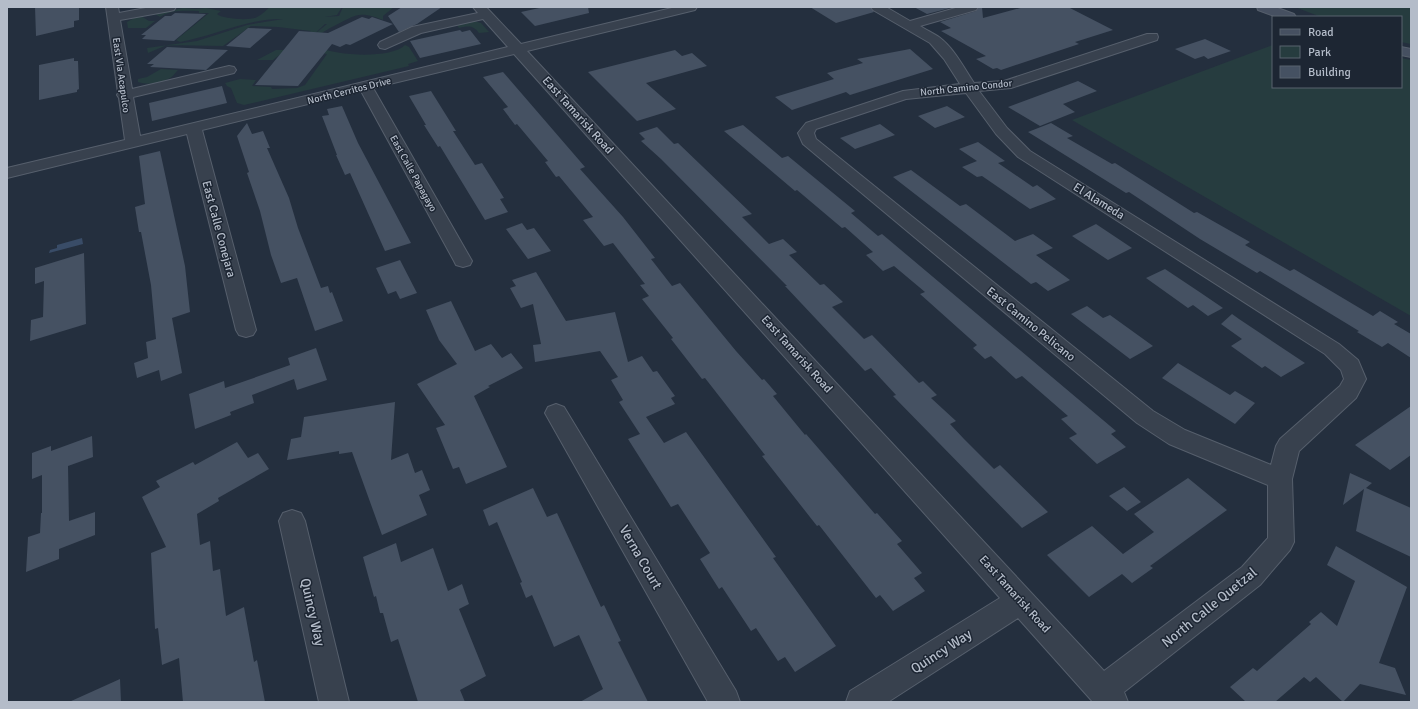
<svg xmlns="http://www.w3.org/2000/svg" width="1418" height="709" font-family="Signika,sans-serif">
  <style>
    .green { fill: #263c3f }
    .water { fill: #394c67 }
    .building { fill: #455162 }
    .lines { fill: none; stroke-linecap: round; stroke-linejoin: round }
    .street-casing { stroke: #565f6c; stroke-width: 2 }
    .secondary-casing { stroke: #565f6c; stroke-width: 2 }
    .street { fill: #38414e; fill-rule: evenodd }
    .secondary { fill: #465061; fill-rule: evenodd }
    .labels { text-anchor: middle; stroke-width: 3; stroke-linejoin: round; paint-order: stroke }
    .far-street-label { font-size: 10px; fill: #b4bcc9; stroke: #1d2633 }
    .street-label { font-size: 12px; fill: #b4bcc9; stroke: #1d2633 }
    .near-street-label { font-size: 14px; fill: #b4bcc9; stroke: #1d2633 }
  </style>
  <rect width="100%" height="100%" fill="#242f3e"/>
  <!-- green -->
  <path class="green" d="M270,7H342L337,15L324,17L339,16L343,7H394L383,16V20C356,9 354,17 330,28C324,31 323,34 316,33L327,24H325L309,39C313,41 316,45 319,47C336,56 391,59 405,45L409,47L418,61L408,64L409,66L244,105L237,103L231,88L227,86L225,83L240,79L256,80L252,86L271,87L272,89L297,88L305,85L327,54C311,51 285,48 273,60H257L276,50H286L300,41L311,31L278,27L251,26L223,46L167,45L148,53L147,48L197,41L247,25L283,19C248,18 214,36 180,42L176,40L209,13H199V11C186,11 172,9 160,17L155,14L157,13L183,8L196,9L206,8L221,11L217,14C222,19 251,21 257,17C262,15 266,10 270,7Z
    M1295,7H1411V44L1401,42V17H1321Z
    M141,16L149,21H155L146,28H128L127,22L136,17Z
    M474,21L481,23L489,32L479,33C473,25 468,26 459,28L457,25Z
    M1273,45V87H1401V58L1411,60V316L1072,120Z
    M161,69L178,70C175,73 172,78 168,79C160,84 147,85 138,82V79L147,77Z"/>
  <!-- water -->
  <path class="water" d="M82,238L83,244L49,253L50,250L57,248V245Z"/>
  <!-- building -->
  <path class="building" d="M35,7H79V20L74,21V27L36,36Z
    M402,7H442L417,24L399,32L388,16Z
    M544,7H588L589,13L535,26L521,12Z
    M810,7H870L874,12L836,23Z
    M914,7H954L927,14Z
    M979,7H982L983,18L1024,7H1068L1113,30L1075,42L1079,44L1001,70L997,68L993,69L976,59L986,56L941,31L951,28L940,22L976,11Z
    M175,13L206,14L174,41L142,39L146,35H141L165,16H171Z
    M362,17L369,19L372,17L393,24L350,45L346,44L340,47L332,44L298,86L255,85L299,31L328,33Z
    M248,28L272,29L250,48L226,46Z
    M460,30L462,32L470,30L481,44L420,58L410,41Z
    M1205,39L1231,51L1208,59L1204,56L1195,59L1175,49Z
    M167,47L228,50L206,70L150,67L154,64H147Z
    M910,49L933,69L850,95L846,92L792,110L775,97L834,79L827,73L863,63L857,59Z
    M675,50L682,56L692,53L707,66L646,83L676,109L637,121L588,72Z
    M74,58V61H78L79,89L77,90V92L39,100V65Z
    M503,72L585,167L580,169L623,217L655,258L651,259L672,286L680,283L736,351L762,380L764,379L777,394L773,396L805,435L806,434L875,514L877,513L902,541L897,544L922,573L914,578L925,591L893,611L880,595L876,598L819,525L817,526L762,456L765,455L705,378L702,379L671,339L673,338L642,299L649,296L640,285L645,284L613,243L604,246L583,220L593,217L559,176L556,177L545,162L548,161L517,124L515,125L503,109L508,107L483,77Z
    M1078,81L1097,91L1063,104L1075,112L1040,126L1008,107Z
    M222,86L227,103L152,121L149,103Z
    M431,91L456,131H453L475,165L482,163L504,198L500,199L508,212L485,220L440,146L438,147L424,125H426L409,96Z
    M342,106L358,143L411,243L385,251L350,173L345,175L336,155H337L322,116L329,115L327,109Z
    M947,106L965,117L935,128L918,116Z
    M247,123L252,134L263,131L270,148H267L289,198L298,228L321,288L328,286L330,293L332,292L343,321L315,331L297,278L281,283L271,255L260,211L247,173L249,172L237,136Z
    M1051,123L1073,136L1067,138L1112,164L1115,163L1194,213L1197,212L1250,242L1245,245L1290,271L1294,269L1373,316L1380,311L1398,322L1394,324L1411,334V358L1388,343L1382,347L1357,332L1359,331L1260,271L1257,273L1200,239L1129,192L1126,193L1028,132Z
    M880,124L895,135L855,149L840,138Z
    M743,125L782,158L788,156L855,211L851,213L878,236L882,234L1116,431L1111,434L1126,447L1097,464L1069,438L1077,434L1061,419L1068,416L1022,376L1016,379L991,356L985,359L973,348L977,345L920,294L925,292L894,266L883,271L866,255L873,252L845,227L842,228L797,190L795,191L724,131Z
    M657,127L674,144L678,143L752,214L742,217L769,244L783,239L797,252L789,255L820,285L824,284L843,302L832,307L864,339L872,335L919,383L923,381L937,395L931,398L956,421L950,424L964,439L994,469L1000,465L1048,512L1022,528L893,396L896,395L871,368L865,371L785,286H787L661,159L641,141L645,139L639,133Z
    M978,142L1005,161L998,163L1033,187L1037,185L1056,199L1030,209L982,176L977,177L962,167L977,161L959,149Z
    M160,151L185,266L190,312L172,318L182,373L161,381L159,370L137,378L134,363L148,358L146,342L156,339L151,285L141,232H139L135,207L145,204L139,156Z
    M911,170L960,206L966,204L1015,241L1033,234L1053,248L1036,255L1070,280L1048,291L1036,282L1031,284L893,177Z
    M522,223L527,230L534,228L551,251L528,259L506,229Z
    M1096,224L1132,248L1108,260L1072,236Z
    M84,253L86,324L30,341L31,320L43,317L44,281L35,284V268Z
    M400,260L417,293L400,299L396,291L388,294L376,268Z
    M1165,269L1201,293L1223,308L1208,316L1193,305L1188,308L1146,278Z
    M536,272L566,321L615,312L628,362L642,356L653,372L657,371L675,396L671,398L675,404L646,417L664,443L686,432L776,557L773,558L836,646L795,672L785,657L778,661L756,628L751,631L722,587L719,589L700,559L710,553L678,504L671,507L628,439L640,434L619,402L623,400L611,380L618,377L600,351L535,362L533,345L541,344L533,304L521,308L510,288L516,286L512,280Z
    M451,301L475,351L491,344L502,358L511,353L523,368L488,386L490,387L474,396L507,467L466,484L459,467L453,469L436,428L445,425L417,384L457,364L439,340L426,310Z
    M1087,306L1103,318L1110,315L1153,346L1130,359L1071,314Z
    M1232,314L1239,319L1305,363L1281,377L1265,366L1262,368L1231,346L1242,339L1221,324Z
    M316,348L327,380L297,390L294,379L252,395L254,403L230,412L231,415L195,429L189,394L224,381L225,388L248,380L290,365L288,358Z
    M1178,363L1230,395L1235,391L1255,403L1235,424L1162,378Z
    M395,402L391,460L408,453L415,473L422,470L430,490L419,495L427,515L382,535L352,452L339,454V451L287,460L291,439L301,437L304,417Z
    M1411,406V455L1390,470L1355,445Z
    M92,436L93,457L68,466L69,521L95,512V535L59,549V559L26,572L28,537L40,533L41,513H42V475L32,479V453L51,446V451Z
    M237,442L248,458L258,453L269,469L218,498L219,501L197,514L200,545L210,541L213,571L220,569L226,616L244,607L254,662L257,660L265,702H183L179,658L162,665L158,628L155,629L151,553L166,547L142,497L160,487L156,481L193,462L195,465Z
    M1350,473L1372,483L1366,488L1411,508V557L1356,531L1364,489L1343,505Z
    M1188,478L1227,510L1150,566L1153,568L1132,583L1122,574L1089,597L1047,555L1092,526L1123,554L1154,532L1134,514Z
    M1124,487L1141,502L1127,511L1109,496Z
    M533,488L547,517L557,513L601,607L604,605L621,641L618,642L648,702H580L603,689L579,635L554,647L532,595L526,598L520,583L522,582L497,522L489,526L483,510Z
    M396,543L401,562L433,548L448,591L462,584L469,604L459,609L486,676L460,690L465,702H418L398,639L391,642L383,613H380L376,596L374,597L363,557Z
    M1336,546L1407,587L1379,663L1395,668L1406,695L1360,684L1343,702L1316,677L1310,682L1304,677L1275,702H1246L1230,687L1253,668L1257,671L1311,624L1309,622L1321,612L1337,626L1355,581L1327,565Z
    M120,679L121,702H69Z"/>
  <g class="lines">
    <!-- street casing -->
    <g class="street-casing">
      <path id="street" d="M106,7H118L119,13L151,7H176L174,10L170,11L120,20L132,89L229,66L234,67L236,70L234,73L133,97L140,136L508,47L483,19L421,33L385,49L380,48L378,45L380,42L412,27L478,13L473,7H486L521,44L676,7H697L695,10L527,51L1104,671L1242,567L1268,538V485L1169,444L1137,423L803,144L798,133L806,123L903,91L960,84L944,59L930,43L873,10L871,7H886L910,21L959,7H978L976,10L920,26C926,30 933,33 939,37C954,48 964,68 974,83L1004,81L1147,34H1157L1158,37L1157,40L1011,88L979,91L1007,128L1030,151L1339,344L1358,360L1366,379L1356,398L1299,451L1292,479L1294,542L1290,550L1260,585L1124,692L1128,702H1093L1018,618L888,702H846L850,691L1000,598L514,54L373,88L472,261L470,265L463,267L456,265L454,261L361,91L202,130L256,330L253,335L246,337L239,335L236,330L187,134L7,178V168L125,140L119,98L117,95L118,93ZM966,93L996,134L1018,157L1325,354L1341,370L1344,379L1340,386L1280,439L1276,446L1271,465L1185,430L1153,411L816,139L814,133L816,129L906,99Z
        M556,404L564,407L736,691L740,702H708L545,413L548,407Z
        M292,510L301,513L305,521L349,702H319L279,521L283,513Z"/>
    </g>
    <!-- secondary casing -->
    <g class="secondary-casing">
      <path id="secondary" d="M1257,7H1275L1294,14L1296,17H1277L1258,10Z
        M1401,47L1411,49V57L1401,55Z"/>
    </g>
    <!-- street -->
    <use href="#street" class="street"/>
    <!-- secondary -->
    <use href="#secondary" class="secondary"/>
  </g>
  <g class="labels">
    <!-- far-street labels -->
    <g class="far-street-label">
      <text transform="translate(122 75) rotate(82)" y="4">East Via Acapulco</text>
      <text transform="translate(966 87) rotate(-6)" y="4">North Camino Condor</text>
      <text transform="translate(349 90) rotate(-14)" y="4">North Cerritos Drive</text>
      <text transform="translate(414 173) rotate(61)" y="4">East Calle Papagayo</text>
    </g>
    <!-- street labels -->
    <g class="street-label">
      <text transform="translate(578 115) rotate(48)" y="4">East Tamarisk Road</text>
      <text transform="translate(1099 201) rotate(32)" y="4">El Alameda</text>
      <text transform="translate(219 229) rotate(75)" y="4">East Calle Conejara</text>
      <text transform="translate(1031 324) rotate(39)" y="4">East Camino Pelicano</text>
      <text transform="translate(797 354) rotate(48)" y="4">East Tamarisk Road</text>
      <text transform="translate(1015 594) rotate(48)" y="4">East Tamarisk Road</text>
    </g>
    <!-- near-street labels -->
    <g class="near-street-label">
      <text transform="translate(641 557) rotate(60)" y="5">Verna Court</text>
      <text transform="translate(1209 607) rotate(-39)" y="5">North Calle Quetzal</text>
      <text transform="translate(313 612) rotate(77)" y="5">Quincy Way</text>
      <text transform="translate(941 651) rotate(-33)" y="5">Quincy Way</text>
    </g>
  </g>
  <!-- border -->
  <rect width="1418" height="709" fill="none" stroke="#b4bcc9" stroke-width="16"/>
  <!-- legend -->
  <rect x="1272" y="16" width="130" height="72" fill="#1d2633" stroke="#59626f"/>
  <rect x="1280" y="29" width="20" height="6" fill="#465061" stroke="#59626f"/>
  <text x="1308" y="36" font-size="12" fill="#b4bcc9">Road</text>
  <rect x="1280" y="46" width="20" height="12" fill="#263c3f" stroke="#59626f"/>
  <text x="1308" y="56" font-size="12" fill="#b4bcc9">Park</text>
  <rect x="1280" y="66" width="20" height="12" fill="#455162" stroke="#59626f"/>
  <text x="1308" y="76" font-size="12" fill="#b4bcc9">Building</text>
</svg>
